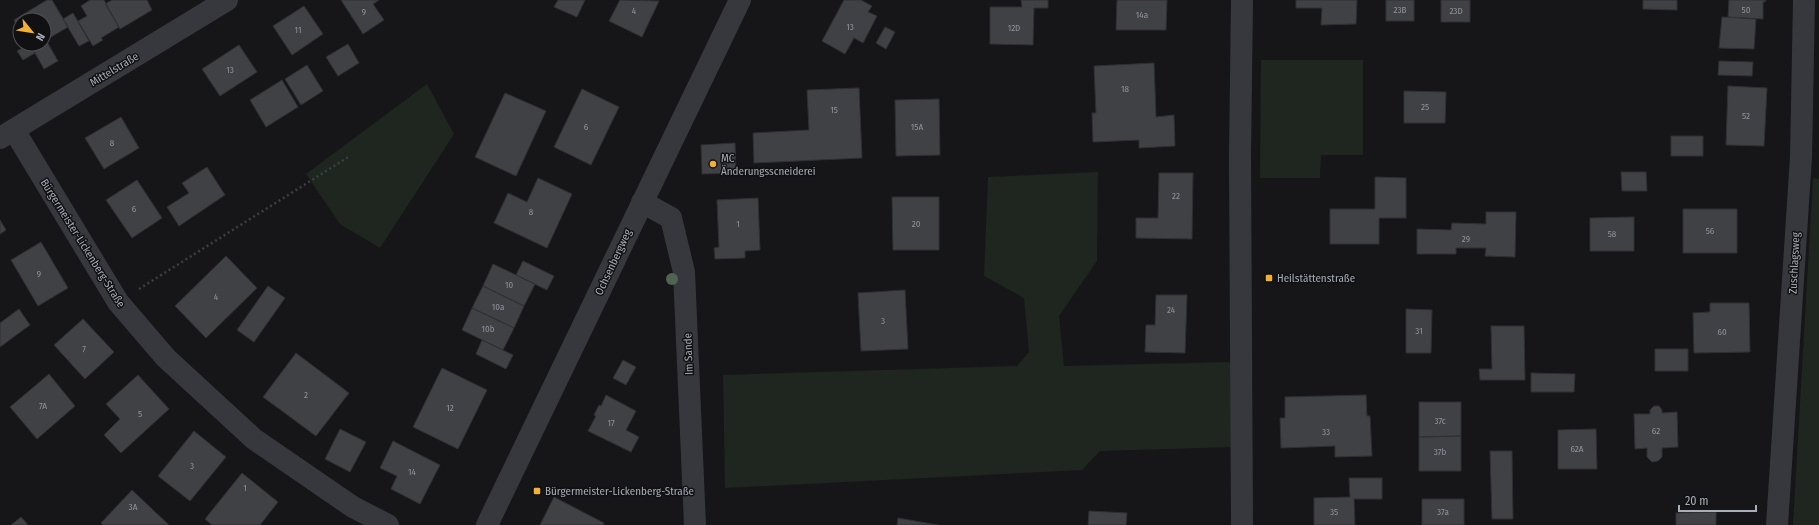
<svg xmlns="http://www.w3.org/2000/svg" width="1819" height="525" font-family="'Fira Sans Condensed',sans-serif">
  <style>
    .green { fill: #1e261f }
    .building { fill: #404145; stroke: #303034 }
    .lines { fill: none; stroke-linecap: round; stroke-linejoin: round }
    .path { stroke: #3d3f44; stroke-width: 2.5; stroke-dasharray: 2 3; stroke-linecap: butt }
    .minor { stroke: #37383d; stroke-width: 22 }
    .tree { fill: #506452 }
    .poi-dot { fill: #f2b134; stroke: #111113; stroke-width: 1.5 }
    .labels { text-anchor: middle; stroke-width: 3; stroke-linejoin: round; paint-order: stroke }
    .number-label { font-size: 9px; fill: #8e929b }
    .street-label { font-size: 11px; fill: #a8adb8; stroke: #111113 }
    .poi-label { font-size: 11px; fill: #a8adb8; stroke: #111113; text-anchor: start }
  </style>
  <rect width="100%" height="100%" fill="#161618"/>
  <!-- green -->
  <path class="green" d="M1261,60H1363V155H1321L1320,178H1260Z
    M427,84L454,134L380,248L340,224L306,174Z
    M1098,172L1097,261L1059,316L1064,366L1231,362L1232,447L1100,451L1082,470L725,488L723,375L1017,366L1029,352L1024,298L984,276L988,177Z
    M1813,178L1819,179V525H1793Z"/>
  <!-- building -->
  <path class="building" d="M47,0H52L68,27L46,40L58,61L44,69L30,44H44V20H20V31L14,20Z
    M90,0H104L119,27L101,38L103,40L93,46L78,21L87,16L81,6Z
    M112,0H147L152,10L120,29L105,4Z
    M341,0H379L373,4L384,20L363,34Z
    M558,0H585L577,17L554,7Z
    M620,0L659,1L642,37L609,21Z
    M844,0H861L872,6L868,12L877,16L863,43L854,38L845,54L822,41Z
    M1021,0H1048V8H1034L1033,45L990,44V7H1022Z
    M1117,0H1167L1166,30H1116Z
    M1296,0H1357L1356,24L1321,25L1322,8H1296Z
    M1386,0H1414V21H1386Z
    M1441,0H1470V22H1441Z
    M1643,0H1677V10L1643,9Z
    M1729,0H1766L1765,2H1763V19L1728,17Z
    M304,6L323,34L292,55L273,26Z
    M73,13L89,41L79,46L63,19Z
    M1722,17L1756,19L1754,49L1719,48Z
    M885,27L895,32L886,49L876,43Z
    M30,44L35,53L23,60L17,51Z
    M348,44L359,63L338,76L326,57Z
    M239,45L257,72L220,96L202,69Z
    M1719,61L1753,62L1752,76L1718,75Z
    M1154,63L1156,117L1174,115L1175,146L1139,148V140L1093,142L1092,113H1096L1094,66Z
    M307,65L323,91L301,105L285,79Z
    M282,80L298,107L266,127L250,100Z
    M1728,86L1767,88L1764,146L1726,145Z
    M859,88L862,158L754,163L753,133L809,130L807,90Z
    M582,89L619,107L591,165L554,147Z
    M1404,91L1446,92L1445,123H1404Z
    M505,93L546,111L516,176L475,157Z
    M939,99L940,155L896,156L895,100Z
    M121,117L139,148L104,169L85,138Z
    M1671,136H1703V156H1671Z
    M735,143L736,173L702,174L701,145Z
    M207,167L225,195L179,226L167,207L189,193L182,183Z
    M1621,172H1646L1647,191H1622Z
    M1159,173H1193L1192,239L1136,238V218H1158Z
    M1375,177L1406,178V218H1379V244H1330V209H1375Z
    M538,178L572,194L547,248L494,223L508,193L527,202Z
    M137,180L162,218L132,238L106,200Z
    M892,197H939V250H893Z
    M758,198L760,250L745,251V258L715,259L714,248L719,247L717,200Z
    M1683,209H1737V253H1683Z
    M1486,212H1516L1515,257L1485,256L1486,248H1456V254H1417V229L1451,230L1452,223L1486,224Z
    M1634,217V251H1590V218Z
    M0,220L6,230L0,234Z
    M41,242L68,288L38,306L11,260Z
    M226,256L257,288L206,338L175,306Z
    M523,261L554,276L547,290L516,275Z
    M493,264L535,284L524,306L483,286Z
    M268,286L285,298L254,342L237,330Z
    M483,286L524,306L514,328L472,308Z
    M905,290L908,349L861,351L858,293Z
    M1156,295H1187L1185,353L1145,352L1146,325H1155Z
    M1710,303H1749L1750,352L1694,353L1693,313L1710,312Z
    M472,308L514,328L503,350L462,330Z
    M19,309L30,325L0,347V323Z
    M1406,309L1432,310L1431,353H1406Z
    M83,319L114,352L85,379L54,345Z
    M1491,326H1524L1525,380H1480L1479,369H1492Z
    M482,340L513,355L506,369L476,354Z
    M1655,349H1688V371H1655Z
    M296,353L349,393L316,436L263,397Z
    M623,360L636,367L626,385L613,378Z
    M442,368L487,390L458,449L413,427Z
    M1531,373L1575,374L1574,392H1531Z
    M49,374L75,406L37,439L10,407Z
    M138,375L169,409L121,453L104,435L120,419L106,404Z
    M606,395L636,411L626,430L639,437L631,452L588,431L596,416L594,415L599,405L601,406Z
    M1366,395L1367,416H1370L1372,456L1335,457V446L1281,448L1280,418H1285V397Z
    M1419,402H1461V436L1419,437Z
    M1654,406H1659L1662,410V413L1677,412L1678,447L1662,448V457L1658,461L1652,462L1647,457V448L1635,449L1634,414H1650V410Z
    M340,429L366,442L350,472L325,459Z
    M1596,429L1597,469H1558V430Z
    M194,431L226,457L190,501L158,476Z
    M1461,436V471H1419V437Z
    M393,441L440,465L420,504L391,489L397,476L380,468Z
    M1490,451H1512L1513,519H1492Z
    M242,473L278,502L260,525H212L205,519Z
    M1349,478H1382V499H1354L1355,525H1314V498L1350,497Z
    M132,490L169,525H103L101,523Z
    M554,497L604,523L603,525H540Z
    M1422,499H1464V525H1422Z
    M1089,511L1127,513L1126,525H1088Z
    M1716,512V525H1676V513Z
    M21,517L28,525H11Z
    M898,518L938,525H897Z"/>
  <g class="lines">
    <!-- path -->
    <path class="path" d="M139,289L350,156"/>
    <!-- minor -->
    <path class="minor" d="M14,130L118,302L166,358L254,439L353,507L388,525
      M0,138L227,0
      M642,202L671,218L684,272L695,525
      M487,525L740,0
      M1242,525L1240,155L1242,0
      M1777,525L1801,157L1804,0"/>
  </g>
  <!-- trees -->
  <circle class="tree" cx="672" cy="279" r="6"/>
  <!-- markers -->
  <g class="poi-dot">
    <circle cx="713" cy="164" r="4"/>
    <rect x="1265" y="274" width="8" height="8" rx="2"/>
    <rect x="533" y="487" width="8" height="8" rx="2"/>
  </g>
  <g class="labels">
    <!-- number labels -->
    <g class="number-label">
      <text x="1400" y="13">23B</text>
      <text x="1746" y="13">50</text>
      <text x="634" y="14">4</text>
      <text x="1456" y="14">23D</text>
      <text x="364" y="15">9</text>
      <text x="1142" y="18">14a</text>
      <text x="850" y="30">13</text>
      <text x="1014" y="31">12D</text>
      <text x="298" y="33">11</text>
      <text x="230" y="73">13</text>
      <text x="1125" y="92">18</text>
      <text x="1425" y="110">25</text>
      <text x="834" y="113">15</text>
      <text x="1746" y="119">52</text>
      <text x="586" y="130">6</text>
      <text x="917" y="130">15A</text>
      <text x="112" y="146">8</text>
      <text x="1176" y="199">22</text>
      <text x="134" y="212">6</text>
      <text x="531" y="215">8</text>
      <text x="738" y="227">1</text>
      <text x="916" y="227">20</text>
      <text x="1710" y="234">56</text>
      <text x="1612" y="237">58</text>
      <text x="1466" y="242">29</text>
      <text x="39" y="277">9</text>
      <text x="509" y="288">10</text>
      <text x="216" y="300">4</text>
      <text x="498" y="310">10a</text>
      <text x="1171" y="313">24</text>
      <text x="883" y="324">3</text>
      <text x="488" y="332">10b</text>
      <text x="1419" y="334">31</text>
      <text x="1722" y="335">60</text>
      <text x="84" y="352">7</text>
      <text x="306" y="398">2</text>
      <text x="43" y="409">7A</text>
      <text x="450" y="411">12</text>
      <text x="140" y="417">5</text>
      <text x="1440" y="424">37c</text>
      <text x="611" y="426">17</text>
      <text x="1656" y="434">62</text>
      <text x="1326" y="435">33</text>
      <text x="1577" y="452">62A</text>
      <text x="1440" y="455">37b</text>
      <text x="192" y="469">3</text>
      <text x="412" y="475">14</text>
      <text x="245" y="491">1</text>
      <text x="133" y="510">3A</text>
      <text x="1334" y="515">35</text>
      <text x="1443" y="515">37a</text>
    </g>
    <!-- street labels -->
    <g class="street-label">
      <text transform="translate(114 69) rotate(-31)" y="4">Mittelstraße</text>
      <text transform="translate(83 243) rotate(58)" y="4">Bürgermeister-Lickenberg-Straße</text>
      <text transform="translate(613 262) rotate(-65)" y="4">Ochsenbergweg</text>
      <text transform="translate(1794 263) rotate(-87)" y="4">Zuschlagsweg</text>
      <text transform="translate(688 354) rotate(-92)" y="4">Im Sande</text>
    </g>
    <!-- poi labels -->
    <g class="poi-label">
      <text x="721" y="162">MC<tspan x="721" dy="13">Änderungsscneiderei</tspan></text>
      <text x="1277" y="282">Heilstättenstraße</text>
      <text x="545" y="495">Bürgermeister-Lickenberg-Straße</text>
    </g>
  </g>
  <!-- north arrow -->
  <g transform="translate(32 32) rotate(120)"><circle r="19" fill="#111113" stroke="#4d4f55"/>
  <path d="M0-3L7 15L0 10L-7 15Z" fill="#f2b134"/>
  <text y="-6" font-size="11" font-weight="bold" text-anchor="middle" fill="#a8adb8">N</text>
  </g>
  <!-- scale -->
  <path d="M1679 505v6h77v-6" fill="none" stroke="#a8adb8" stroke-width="2"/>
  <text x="1685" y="505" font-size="12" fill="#a8adb8" stroke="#111113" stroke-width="3" paint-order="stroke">20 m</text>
</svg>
